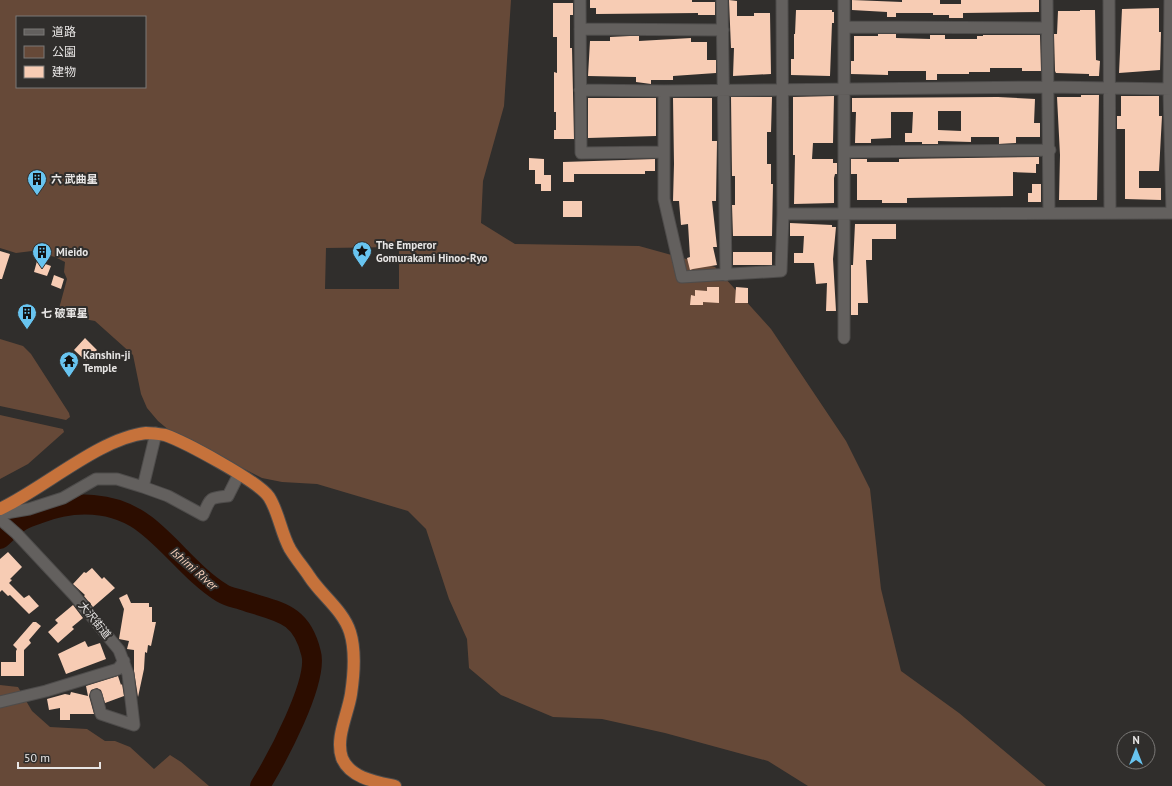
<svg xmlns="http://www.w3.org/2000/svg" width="1172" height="786" font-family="'PT Sans','Noto Sans JP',sans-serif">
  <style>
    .green { fill: #664938; fill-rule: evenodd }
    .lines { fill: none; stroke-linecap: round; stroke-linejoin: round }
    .river { stroke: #2c0d00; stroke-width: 20 }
    .building { fill: #f7ccb4; fill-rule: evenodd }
    .minor-casing { stroke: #4e4c4b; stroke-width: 13 }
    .trunk-casing { stroke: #4e4c4b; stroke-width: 14 }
    .minor { stroke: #63605e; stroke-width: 11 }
    .trunk { stroke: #c6723b; stroke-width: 12 }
    .labels { text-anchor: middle; stroke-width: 4; stroke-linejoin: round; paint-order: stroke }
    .poi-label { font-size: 11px; font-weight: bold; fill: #e8e6e5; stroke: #302e2c; text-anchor: start }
    .street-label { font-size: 11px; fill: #e8e6e5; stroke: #302e2c }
    .water-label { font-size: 12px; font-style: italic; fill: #fcd5bf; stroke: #302e2c }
  </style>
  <rect width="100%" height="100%" fill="#302e2c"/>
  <!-- green -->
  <path class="green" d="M0,0H511L504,106L483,181L481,223L515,244L639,246L715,267L771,329L846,441L870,489L881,589L901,671L959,713L1046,786H808L768,761L665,733L602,719L553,717L501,695L469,668L467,639L449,599L426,529L408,511L317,484L282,482L262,478L170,431L158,421L147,408L141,394L133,355L95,321L84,319H59L57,316L67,279L64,272L65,262L55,257L32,251L16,253L0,248ZM17,17H145V87H17ZM399,247V289H325L326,248Z
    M0,339L23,346L31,354L69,413L70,417L66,420L0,406Z
    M0,415L63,429L64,432L28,464L0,479Z
    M0,685L18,687L32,711L50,727L87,729L105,741H115L130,747L154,769L170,755L181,762L209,786H0Z"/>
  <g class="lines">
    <!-- river -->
    <path class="river" d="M0,539C7,533 13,526 21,521C26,518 32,516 38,514C73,500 114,500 146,525C173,546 193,575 222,593C228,597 236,598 242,600C277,612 301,611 311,653C319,681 276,760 260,786"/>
  </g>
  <!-- building -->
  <path class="building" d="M590,0H692V2H715V15H698V13L596,14V8H590Z
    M729,0L737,1V16H754V13H770L771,74L733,76L734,48H731Z
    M852,0L902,2V0H940V4H961V0H1039V12L963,13V18H949V15H933V13H896V17H887V12L852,10Z
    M553,3H573V15H570V48H572L574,139H554V130H556V112H554V72L557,73V37H553Z
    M1159,8V32H1161L1160,70L1119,73L1122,9Z
    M796,10H832V12H834V23H832L830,76L791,75V59H794V34H795Z
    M1080,10H1095L1096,60L1100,61L1099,76H1089V74L1056,73L1055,71L1054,34H1057L1058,11H1080Z
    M878,34H896V38L930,39V35H945V39H977V36H983V35H1040L1041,71H1022V68H990V72H969V74H937V80H926V71H888V75L851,74V61H854V36H878Z
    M630,36H639V41L691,38V42H707V60H716V73L673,76V80H651V84L636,82V77L588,76L590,41H610V37Z
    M1081,95H1099L1097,200H1059L1060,155L1057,97H1081Z
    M834,96L833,143H813L812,159H833V163H837V174H835L834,178V203L794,204L795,155H793V97Z
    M1121,96H1159V116H1162L1159,171H1139V188H1161V200L1125,199V129H1117V116H1121Z
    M731,97H772L771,132H767V164H771V184H773L772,236H733L732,205H735V176H732Z
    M998,97L1035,99L1034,123H1040V137H1016V143L999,144V137H971V142L938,141V144H922V142H905V133H912L913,112H891V138L871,139V143H855L856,112H852V98ZM938,111H961V131L938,130Z
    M588,98H656V136L588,138Z
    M673,98H712V141H717L716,201H712L717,247H713L717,265L693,269L690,270L687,258L690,257L688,224L681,225L679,201H673L674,164Z
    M1039,157V164H1036V173L1013,172V196L907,198V203H882V200H857V174H851V159H867V162H899V159Z
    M529,158L544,159V175H551V191H541V184H535V170H529Z
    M655,159V171H645V174H574V182H563V162Z
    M1032,184H1041V202H1028V193H1032Z
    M563,201H582V217H563Z
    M790,223L832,225V227H836L833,259L836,311H826L827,283L816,284L814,263H794V253H803L804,236H790Z
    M855,224H896V239H872V260H866L868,303H858V315H851V265H853Z
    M0,251L10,254L2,279H0Z
    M733,252H772V265H733Z
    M37,261L51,266L47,276L34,272Z
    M54,275L64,279L61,289L51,285Z
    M707,287H719V303L703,302V305H690L691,295L695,296V290L707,291Z
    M736,287L748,288V303H735Z
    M85,338L97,350L86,361L74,350Z
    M8,552L22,567L10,579L12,580L9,583L24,598L29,595L39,606L29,614L10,595L8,596L2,590L0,592V559Z
    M92,568L102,579L104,577L115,588L93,607L84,596L85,595L73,584L84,572L86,573Z
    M127,594L131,603H149V607H152V622H156L151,646L148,645L147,653L145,652L144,669L138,697L134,671V650L127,649L129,641L119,639L124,609L119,598Z
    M73,605L83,618L72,627L74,629L58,643L48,632L58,623L55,620Z
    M33,622H36L41,626L29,640L31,643L24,650V676H1V662H16V651L17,649L13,645Z
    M85,641L88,647L100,643L106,659L66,674L58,654Z
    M118,676L121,685L122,684L124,696L105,703L101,690L97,688L91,690L89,696L94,714H70V720H60V708L49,710L47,699L65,694L70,695L71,692L88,696L86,686Z"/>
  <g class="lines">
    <!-- minor casing -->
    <g class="minor-casing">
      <path id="minor" d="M580,0L581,153L663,152
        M722,0L726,275
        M844,0V338
        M1047,0L1049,213
        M1109,0L1110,212
        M1170,0L1169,89L1172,213
        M844,27L1047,28
        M580,29L723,30
        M580,90L664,91L1048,87L1172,89
        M664,91V199L682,277L781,271L783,214L782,0
        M845,152L1050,150
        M783,214L1172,213
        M143,487L156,433
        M0,514L29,509L63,498L96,479H117L143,487L168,496L203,515C211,497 209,498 228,496L239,474
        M0,519L17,534L74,595L119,650L128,674L134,725L101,714L96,695
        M0,702L46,691L118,669L124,661"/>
    </g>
    <!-- trunk casing -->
    <g class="trunk-casing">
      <path id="trunk" d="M0,509C43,489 100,438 146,433C152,433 159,434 165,435C185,442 258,481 269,497C279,513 281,533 290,549C296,559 303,567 309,576C321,595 343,610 350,632C356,651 354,674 351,694C348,714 335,738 342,758C350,778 376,782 395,786"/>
    </g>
    <!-- minor -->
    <use href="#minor" class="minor"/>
    <!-- trunk -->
    <use href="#trunk" class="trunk"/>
  </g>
  <!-- icons -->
  <defs>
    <g id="building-pin" transform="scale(1)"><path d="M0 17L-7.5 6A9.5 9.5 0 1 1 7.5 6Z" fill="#68c4f0" stroke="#302e2c"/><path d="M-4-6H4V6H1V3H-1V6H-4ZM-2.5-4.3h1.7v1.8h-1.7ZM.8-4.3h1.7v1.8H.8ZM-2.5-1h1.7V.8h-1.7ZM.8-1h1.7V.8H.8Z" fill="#111"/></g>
    <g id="sight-pin" transform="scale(1)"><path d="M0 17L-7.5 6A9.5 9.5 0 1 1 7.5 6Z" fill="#68c4f0" stroke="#302e2c"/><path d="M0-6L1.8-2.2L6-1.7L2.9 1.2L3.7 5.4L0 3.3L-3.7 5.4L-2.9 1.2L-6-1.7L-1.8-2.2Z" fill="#111"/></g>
    <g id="temple-pin" transform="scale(1)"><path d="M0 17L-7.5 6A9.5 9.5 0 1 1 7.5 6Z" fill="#68c4f0" stroke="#302e2c"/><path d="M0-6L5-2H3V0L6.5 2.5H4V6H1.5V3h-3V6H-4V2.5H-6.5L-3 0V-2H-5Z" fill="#111"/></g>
  </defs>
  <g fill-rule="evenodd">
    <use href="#building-pin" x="37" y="179"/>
    <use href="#sight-pin" x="362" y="251"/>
    <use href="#building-pin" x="42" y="252"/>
    <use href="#building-pin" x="27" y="313"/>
    <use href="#temple-pin" x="69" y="361"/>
  </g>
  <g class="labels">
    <!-- poi labels -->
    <g class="poi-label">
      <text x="51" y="183">六 武曲星</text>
      <text x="376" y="249">The Emperor<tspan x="376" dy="13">Gomurakami Hinoo-Ryo</tspan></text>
      <text x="56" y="256">Mieido</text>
      <text x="41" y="317">七 破軍星</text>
      <text x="83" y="359">Kanshin-ji<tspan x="83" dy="13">Temple</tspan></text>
    </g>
    <!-- street labels -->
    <g class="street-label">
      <text transform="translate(95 620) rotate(51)" y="4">大沢街道</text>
    </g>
    <!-- water labels -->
    <g class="water-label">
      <text transform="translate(194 569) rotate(41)" y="4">Ishimi River</text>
    </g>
  </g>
  <!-- legend -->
  <rect x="16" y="16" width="130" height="72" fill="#302e2c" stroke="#7a7876"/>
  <rect x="24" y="29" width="20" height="6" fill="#63605e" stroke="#7a7876"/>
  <text x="52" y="36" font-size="12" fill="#e8e6e5">道路</text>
  <rect x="24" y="46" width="20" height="12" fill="#664938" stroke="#7a7876"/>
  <text x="52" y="56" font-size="12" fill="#e8e6e5">公園</text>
  <rect x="24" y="66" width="20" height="12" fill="#f7ccb4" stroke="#7a7876"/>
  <text x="52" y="76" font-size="12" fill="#e8e6e5">建物</text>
  <!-- north arrow -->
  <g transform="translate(1136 750)"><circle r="19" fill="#302e2c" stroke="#7a7876"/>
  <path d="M0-3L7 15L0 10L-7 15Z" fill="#68c4f0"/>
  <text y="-6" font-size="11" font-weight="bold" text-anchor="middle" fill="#e8e6e5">N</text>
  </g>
  <!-- scale -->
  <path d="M18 762v6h82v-6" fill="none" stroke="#e8e6e5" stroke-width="2"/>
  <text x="24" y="762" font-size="12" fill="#e8e6e5" stroke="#302e2c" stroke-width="3" paint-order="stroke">50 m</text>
</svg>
